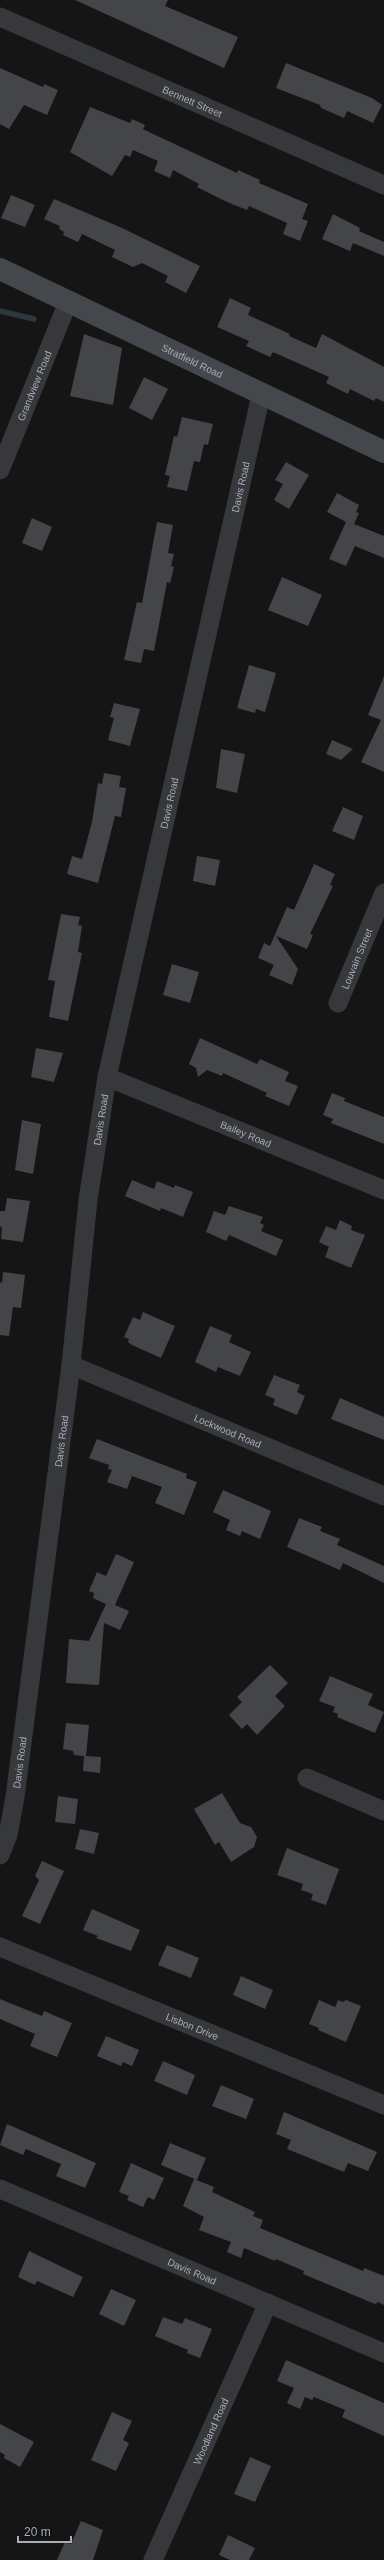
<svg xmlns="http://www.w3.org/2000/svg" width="384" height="2560" font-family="Arial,sans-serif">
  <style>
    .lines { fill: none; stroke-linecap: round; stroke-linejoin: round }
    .stream { stroke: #2d383c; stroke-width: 5.5 }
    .building { fill: #444549 }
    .minor { stroke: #36383b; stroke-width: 19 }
    .secondary { stroke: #44474b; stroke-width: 22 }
    .labels { text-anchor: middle; stroke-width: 3; stroke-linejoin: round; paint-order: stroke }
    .street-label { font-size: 10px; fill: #a7aeb6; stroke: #101011 }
  </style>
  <rect width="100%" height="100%" fill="#151516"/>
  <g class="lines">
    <!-- stream -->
    <path class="stream" d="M0,311L34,319"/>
  </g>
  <!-- building -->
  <path class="building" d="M75,0H168L165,6L238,37L224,68Z
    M286,63L372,98L382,105L373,123L347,111L344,118L321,108L320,105L276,88Z
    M0,68L43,87L44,84L58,90L47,115L24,105L9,129L0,124Z
    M90,107L130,123L132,119L145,125L143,129L153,134L237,173L238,170L260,180L259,183L308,204L302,219L308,221L300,241L283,234L287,223L249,206L247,210L227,202L197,187L199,184L173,170L170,178L154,171L158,161L133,150L130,157L125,155L112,176L70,152Z
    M11,195L35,205L25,227L1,218Z
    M54,199L122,228L200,266L186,293L165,282L168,276L142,263L133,267L112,257L115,250L82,234L78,242L63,235L64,232L59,229L60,226L44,219Z
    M333,214L360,228L359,231L384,242V256L353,243L350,251L322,239Z
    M230,298L251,308L248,315L290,334L289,336L316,348L322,334L384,367V402L376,398L374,401L350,389L348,394L326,383L329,377L273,352L270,357L246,346L249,341L217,327Z
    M84,334L122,348L113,405L70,396Z
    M144,377L168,389L152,420L129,408Z
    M182,417L213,424L208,445L204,444L200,462L194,461L187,491L167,487L170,476L165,475L174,436L177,437Z
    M286,462L309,475L289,509L274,500L283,484L275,480Z
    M337,493L359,505L356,512L359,513L354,524L384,536V558L355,546L346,566L329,559L346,522L327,512Z
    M32,518L52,527L42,551L22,543Z
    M157,522L173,525L168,553L174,554L171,566L174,567L170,583L167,582L154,651L144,649L141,663L124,660L137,602L142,603Z
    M282,577L322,595L308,626L268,610Z
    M249,665L276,673L265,712L256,709L255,713L237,708Z
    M384,676V772L361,762L381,720L368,715Z
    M114,703L140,709L130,746L108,740L114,718L110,717Z
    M332,740L353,749L341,760L326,754Z
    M221,749L245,754L237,793L216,788Z
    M104,773L121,776L119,787L126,788L121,817L115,816L98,883L67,874L72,856L82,859L92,822L98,783L102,784Z
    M343,807L363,816L354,840L332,831Z
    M197,856L220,860L215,886L193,881Z
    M314,864L335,874L330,885L333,886L310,934L313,935L307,949L276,936L298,969L292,985L269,975L274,965L258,958L264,943L270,946L287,907L294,910Z
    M61,914L80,917L78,925L82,926L78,952L82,953L68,1021L49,1017L55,981L48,980Z
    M172,964L199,972L190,1003L163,995Z
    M200,1038L257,1064L260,1059L289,1072L285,1081L298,1086L289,1106L265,1096L267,1093L223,1073L222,1076L207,1070L198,1077L196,1068L189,1064Z
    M36,1048L63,1053L54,1082L31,1077Z
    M332,1093L345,1098L344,1101L384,1117V1144L331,1123L333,1119L323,1115Z
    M22,1120L41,1124L33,1174L15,1170Z
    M132,1180L154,1189L157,1181L174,1188L175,1185L193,1192L183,1217L161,1208L160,1211L125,1196Z
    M7,1198L30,1201L23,1242L1,1239L2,1228L0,1226V1211H5Z
    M229,1206L263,1217L260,1223L264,1225L261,1231L283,1240L276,1256L229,1235L226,1241L206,1232L214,1211L225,1215Z
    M340,1220L352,1226L351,1230L365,1235L351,1268L325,1257L329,1247L319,1242L326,1226L336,1230Z
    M3,1272L25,1275L21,1308L13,1307L9,1336L0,1335V1282L2,1283Z
    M143,1312L175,1326L161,1358L132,1345L128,1342L129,1339L124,1337L133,1317L140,1320Z
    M210,1326L232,1335L229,1342L251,1352L240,1376L218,1367L216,1372L195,1362Z
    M274,1375L300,1385L297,1392L305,1396L297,1415L273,1405L275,1399L265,1395Z
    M340,1398L384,1417V1440L331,1419Z
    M97,1439L187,1474L186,1478L197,1482L184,1515L155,1503L162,1487L132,1476L127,1489L107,1482L112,1470L108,1469L109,1465L89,1458Z
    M223,1490L271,1511L260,1539L242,1531L240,1536L226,1530L230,1520L213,1512Z
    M299,1518L322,1527L320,1531L340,1539L337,1545L384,1566V1583L343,1563L340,1570L287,1547Z
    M116,1554L134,1562L115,1605L129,1611L120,1630L104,1623L99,1685L66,1683L69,1639L89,1641L106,1604L93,1598L94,1593L89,1591L97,1572L106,1576Z
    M270,1665L288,1683L275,1696L285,1706L257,1735L247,1724L242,1729L229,1715L242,1702L237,1697Z
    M330,1676L373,1694L368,1705L384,1712L375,1733L337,1717L338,1714L333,1712L335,1707L319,1701Z
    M66,1723L89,1725L86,1756L101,1757L100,1773L83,1771L84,1756L74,1755L73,1751L63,1749Z
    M222,1793L240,1823L251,1827L257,1837L254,1847L231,1862L219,1842L215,1845L194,1809Z
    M58,1796L78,1799L75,1824L55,1822Z
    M80,1829L99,1833L94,1854L75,1849Z
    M287,1848L339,1869L326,1905L311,1900L313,1894L301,1890L303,1884L277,1875Z
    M42,1861L64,1871L40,1924L22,1916L39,1880L35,1876Z
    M92,1909L140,1930L131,1951L96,1938L98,1936L83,1930Z
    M167,1945L199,1958L191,1978L158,1965Z
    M241,1976L273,1990L265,2009L233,1995Z
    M0,1999L42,2016L44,2011L72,2023L57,2057L30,2046L35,2034L0,2019Z
    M319,2000L335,2007L338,2000L343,2002L346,2000L361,2006L346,2042L318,2030L319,2028L309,2024Z
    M106,2036L139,2050L132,2066L123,2062L121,2066L97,2056Z
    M163,2061L195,2075L187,2095L154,2081Z
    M221,2085L254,2099L246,2119L212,2106Z
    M284,2112L377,2152L368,2171L348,2163L344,2172L287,2149L291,2140L276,2134Z
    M7,2124L96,2163L85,2188L56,2176L61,2164L26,2149L23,2155L0,2145Z
    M170,2143L206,2158L197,2180L161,2165Z
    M131,2163L164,2178L154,2200L148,2197L143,2207L127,2200L129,2196L119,2192Z
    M194,2179L214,2187L212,2192L255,2212L253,2216L263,2220L260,2228L363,2271L364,2268L384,2276V2305L378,2302L375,2304L303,2274L304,2271L276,2259L275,2261L244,2248L241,2258L227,2252L231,2242L199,2230L204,2217L183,2206Z
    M29,2251L83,2277L73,2297L37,2281L35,2285L18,2277Z
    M111,2289L136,2300L124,2326L99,2314Z
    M163,2317L182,2324L185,2318L212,2329L200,2358L187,2353L188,2350L155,2336Z
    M286,2360L384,2403V2436L342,2417L345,2410L314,2397L312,2400L305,2397L300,2409L287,2403L294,2388L277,2381Z
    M112,2412L132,2421L123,2440L129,2443L116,2471L91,2460Z
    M0,2424L34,2442L20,2467L4,2458L5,2455L0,2452Z
    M250,2457L271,2466L255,2502L234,2494Z
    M81,2521L103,2530L93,2560H57L65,2542L71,2544Z
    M228,2535L255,2548L249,2560H230L219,2555Z"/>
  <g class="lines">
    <!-- minor -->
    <g class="minor">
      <path id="s1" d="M0,17L384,185"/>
      <path id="s2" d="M0,470L68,302"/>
      <path id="s3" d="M338,1003L384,893"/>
      <path id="s4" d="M107,1077L384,1190"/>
      <path id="s5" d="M71,1365L384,1496"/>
      <path d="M307,1778L384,1811"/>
      <path id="s6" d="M0,1855L8,1835L15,1797L71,1365L88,1200L107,1077L261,395"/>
      <path id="s7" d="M0,1947L384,2105"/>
      <path id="s8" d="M0,2189L384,2353"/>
      <path id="s9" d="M153,2560L268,2303"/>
    </g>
    <!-- secondary -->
    <path class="secondary" id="s10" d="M0,269L384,452"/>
  </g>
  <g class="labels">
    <!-- street labels -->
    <g class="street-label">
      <text dy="4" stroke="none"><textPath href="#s1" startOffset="210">Bennett Street</textPath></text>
      <text dy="4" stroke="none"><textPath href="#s10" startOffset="213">Stratfield Road</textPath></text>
      <text dy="4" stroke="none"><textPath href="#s2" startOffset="91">Grandview Road</textPath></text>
      <text dy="4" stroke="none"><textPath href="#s6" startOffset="1391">Davis Road</textPath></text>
      <text dy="4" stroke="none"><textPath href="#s6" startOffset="1067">Davis Road</textPath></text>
      <text dy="4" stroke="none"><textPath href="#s3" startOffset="48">Louvain Street</textPath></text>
      <text dy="4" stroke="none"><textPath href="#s6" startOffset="743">Davis Road</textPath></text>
      <text dy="4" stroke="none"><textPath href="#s4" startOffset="150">Bailey Road</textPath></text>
      <text dy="4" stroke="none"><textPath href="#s5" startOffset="170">Lockwood Road</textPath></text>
      <text dy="4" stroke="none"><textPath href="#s6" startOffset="419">Davis Road</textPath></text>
      <text dy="4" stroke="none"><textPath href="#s6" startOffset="95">Davis Road</textPath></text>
      <text dy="4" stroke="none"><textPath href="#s7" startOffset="208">Lisbon Drive</textPath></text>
      <text dy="4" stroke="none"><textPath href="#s8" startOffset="209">Davis Road</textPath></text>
      <text dy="4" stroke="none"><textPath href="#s9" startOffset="141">Woodland Road</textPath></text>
    </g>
  </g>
  <!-- scale -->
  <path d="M18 2536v6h53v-6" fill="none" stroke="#a7aeb6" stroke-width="2"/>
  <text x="24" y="2536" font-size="12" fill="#a7aeb6" stroke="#101011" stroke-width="3" paint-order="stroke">20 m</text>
</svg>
